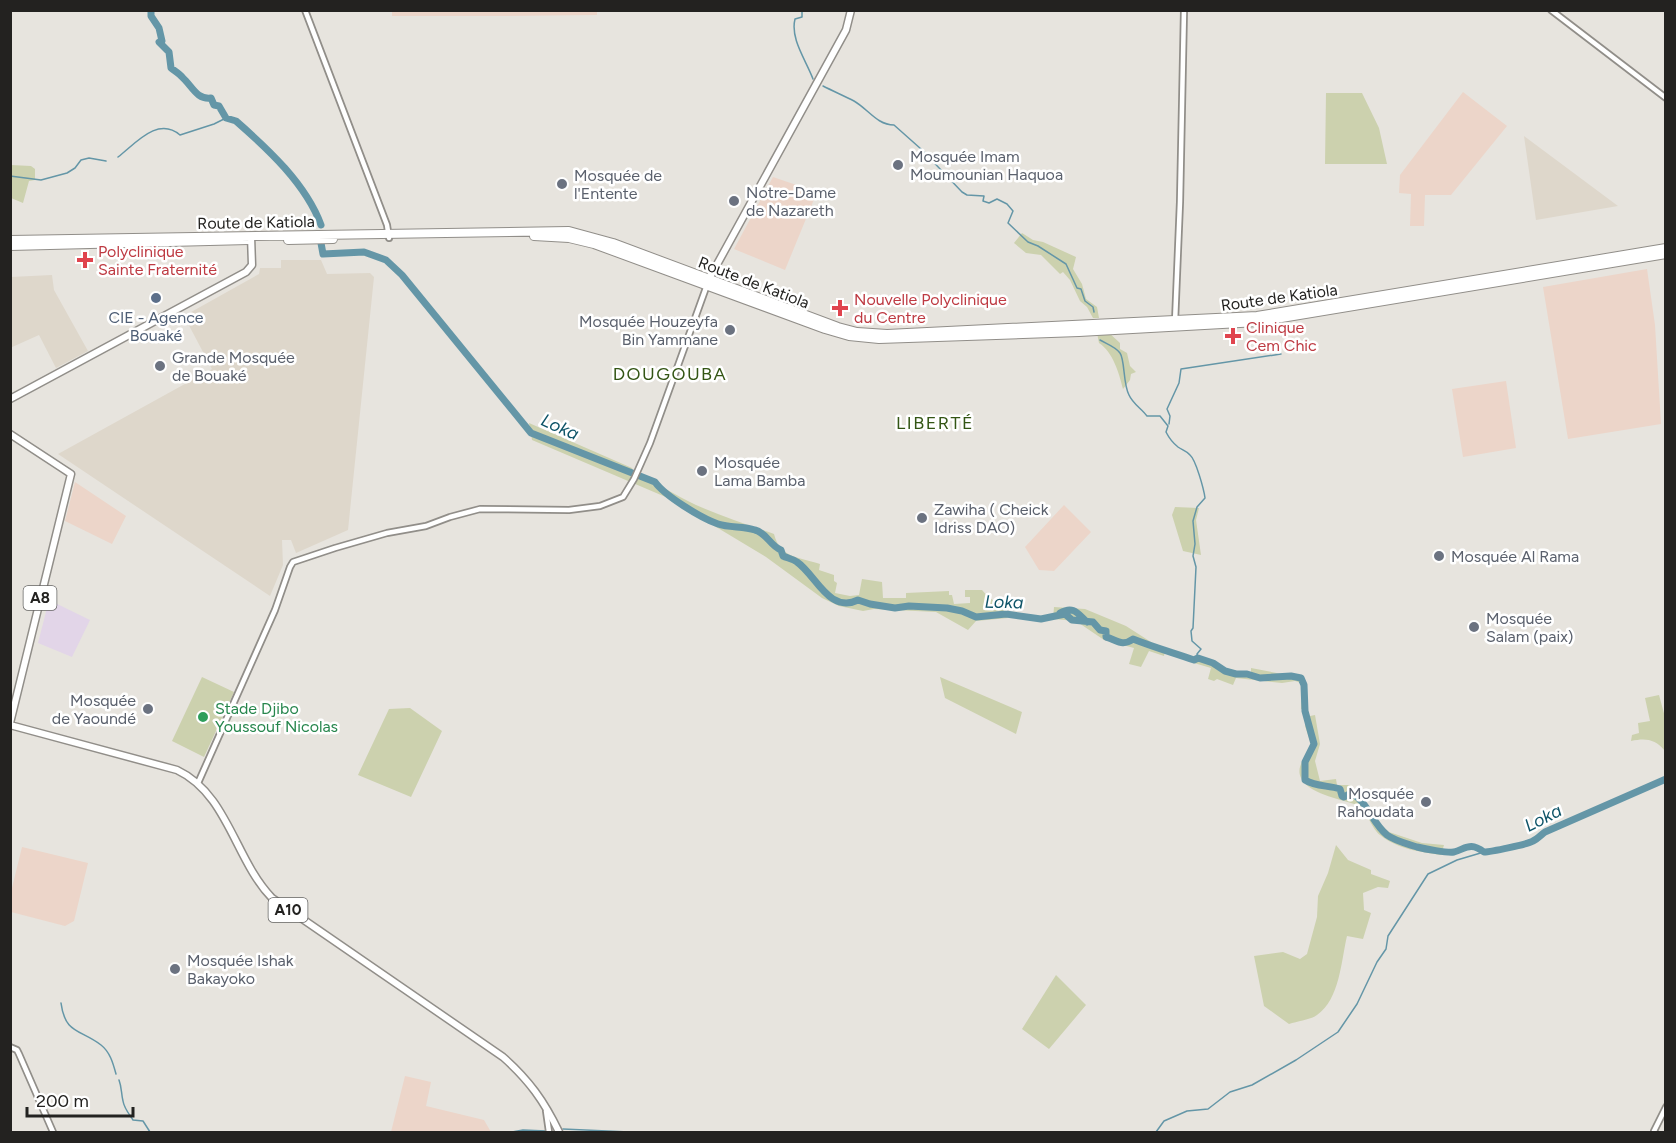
<svg xmlns="http://www.w3.org/2000/svg" width="1676" height="1143" font-family="Figtree,sans-serif">
  <style>
    .built { fill: #ded7cb }
    .industrial { fill: #e2d5e8 }
    .education { fill: #ecd5c9 }
    .green { fill: #ccd1ae }
    .lines { fill: none; stroke-linecap: round; stroke-linejoin: round }
    .stream { stroke: #6496a7; stroke-width: 1.5 }
    .river { stroke: #6496a7; stroke-width: 7 }
    .minor-casing { stroke: #918e89; stroke-width: 8 }
    .major-casing { stroke: #918e89; stroke-width: 9 }
    .highway-casing { stroke: #918e89; stroke-width: 10 }
    .minor { stroke: #fff; stroke-width: 4.5 }
    .major { stroke: #fff; stroke-width: 6 }
    .highway { stroke: #fff; stroke-width: 8 }
    .worship-dot { fill: #6b7280; stroke: #fff; stroke-width: 2 }
    .health-dot { fill: #e0444e; stroke: #fff; stroke-width: 2 }
    .service-dot { fill: #5c6f8a; stroke: #fff; stroke-width: 2 }
    .leisure-dot { fill: #2e9e5b; stroke: #fff; stroke-width: 2 }
    .labels { text-anchor: middle; stroke-width: 5; stroke-linejoin: round; paint-order: stroke }
    .shield { fill: #fff; stroke: #656463; stroke-width: 1.5 }
    .shield-label { font-size: 15px; font-weight: bold; fill: #232220 }
    .worship-label { font-size: 16px; fill: #5b616d; stroke: #fff; text-anchor: start }
    .street-label { font-size: 16px; fill: #232220; stroke: #fff }
    .health-label { font-size: 16px; fill: #be3a42; stroke: #fff; text-anchor: start }
    .service-label { font-size: 16px; fill: #4e5e75; stroke: #fff }
    .leisure-label { font-size: 16px; fill: #27864d; stroke: #fff; text-anchor: start }
    .neighbourhood-label { font-size: 18px; letter-spacing: 1.5px; fill: #335514; stroke: #fff }
    .water-label { font-size: 18px; font-style: italic; fill: #0e5468; stroke: #fff }
  </style>
  <rect width="100%" height="100%" fill="#e7e4de"/>
  <!-- built -->
  <path class="built" d="M1524,136L1618,206L1536,220Z
    M281,260H321L327,274L370,273L374,277L348,530L296,553L291,540H282L283,565L270,596L58,454L212,369L184,316L259,274L260,268H281Z
    M52,275L54,290L88,351L56,368L39,335L10,348L11,277Z"/>
  <!-- industrial -->
  <path class="industrial" d="M49,600L90,620L72,657L38,643Z"/>
  <!-- education -->
  <path class="education" d="M392,11H597V15L508,16H392Z
    M1463,92L1507,126L1451,195H1425L1424,226H1410L1411,194L1399,193L1400,175Z
    M773,177L817,192L785,270L734,249Z
    M1647,269L1655,325L1661,424L1568,439L1543,287Z
    M1506,381L1516,448L1463,457L1452,389Z
    M75,482L126,516L112,544L65,521Z
    M1064,505L1091,532L1054,571L1039,570L1025,547Z
    M22,847L88,863L74,921L65,926L11,912V892Z
    M405,1076L431,1082L426,1106L484,1120L491,1132H391Z"/>
  <!-- green -->
  <path class="green" d="M1326,93H1362L1379,128L1387,164H1325Z
    M11,165L31,166L35,169V180L29,181L23,203L11,198Z
    M1022,233L1033,240L1043,242L1076,257L1073,269L1082,284L1086,299L1097,307L1099,318H1093L1087,307L1080,301L1070,280L1063,272L1060,274L1041,255L1026,253L1014,243Z
    M1108,332L1120,343V349L1127,353L1130,366L1136,372L1131,374L1130,380L1123,389C1119,373 1113,352 1099,343L1097,333Z
    M529,423L632,468L634,473C656,482 674,495 696,505C721,516 748,525 774,534C780,558 799,557 820,564L819,570L834,575V581L837,583L835,593L850,596L859,595L862,579L882,582L883,598H906V593L949,591V595H952L954,604L970,603V597H965V590H982L989,598L1005,606L1008,618L976,621L968,630L936,612L874,609L863,611L839,606L822,598L766,557L668,498L532,440Z
    M1175,507L1199,508L1196,520L1201,555L1183,551L1172,515Z
    M1054,607L1085,609L1126,626L1165,651L1164,656L1149,651L1141,667L1129,664L1134,648L1104,640L1076,621L1053,619Z
    M1196,656C1208,658 1208,662 1217,666C1228,672 1239,673 1251,673V668L1287,675L1301,676L1305,683L1308,708L1301,709L1302,687L1301,683L1295,681L1282,683L1236,678L1233,685L1217,679L1214,681L1208,679L1211,668L1194,663Z
    M202,677L234,692L204,757L172,741Z
    M940,677L1022,712L1016,734L945,698Z
    M1659,695L1665,717V751C1655,739 1646,738 1631,741L1632,735L1639,733L1638,723L1650,721L1645,698Z
    M410,708L442,731L411,797L358,775L389,709Z
    M1315,715L1320,744L1315,761L1320,781L1336,779L1337,785H1350L1373,811L1377,821L1389,832L1422,843L1444,845L1441,855C1421,852 1397,849 1380,835C1370,827 1367,808 1354,804C1339,799 1308,793 1301,778C1295,765 1308,756 1311,744L1305,726V717Z
    M1336,845L1348,860L1371,870V874L1390,881L1388,888L1378,887L1363,893L1364,910L1371,913L1363,939L1347,936C1341,961 1340,999 1317,1015C1310,1020 1298,1021 1289,1024L1264,1006L1254,956L1283,952L1300,959L1307,954L1317,917L1318,896L1328,873Z
    M1056,975L1086,1005L1049,1049L1022,1029Z"/>
  <g class="lines">
    <!-- stream -->
    <path class="stream" d="M802,10V17L795,19C790,39 806,60 813,79
      M823,86C833,91 844,96 854,101C868,109 877,125 894,125L921,149L962,192L967,195L984,196L983,201L989,203L997,199L1007,204L1013,211L1008,223L1028,242L1038,246L1066,264L1077,288L1081,289L1085,301L1093,307L1094,312
      M118,157C136,143 158,116 180,135L214,124L226,118
      M10,176L41,180L67,173L75,168L81,160L89,158L106,161
      M1100,340C1107,344 1116,347 1120,353C1125,360 1123,384 1129,395C1133,404 1141,408 1147,416H1160L1168,426L1166,432C1169,438 1173,443 1178,447C1182,450 1187,451 1190,455C1196,460 1204,490 1205,498L1197,507L1193,521L1195,544L1193,556L1196,567L1193,628L1191,631L1192,641L1201,649L1197,654L1198,658
      M1169,424L1170,416L1167,409L1179,383L1181,369L1281,354
      M61,1003C65,1034 80,1029 101,1045C110,1052 113,1063 116,1074
      M119,1080C122,1088 121,1093 123,1101C124,1108 129,1114 133,1120L143,1121L150,1132
      M563,1129L629,1132
      M512,1132L523,1130L546,1131
      M1156,1132L1164,1121L1187,1111L1208,1109L1230,1092L1252,1085L1296,1060L1338,1032L1357,1004L1377,962L1386,949L1388,936L1428,874L1457,860L1484,852"/>
    <!-- river -->
    <path class="river" d="M151,10V16L159,28L162,41L159,42L169,52L171,68C175,71 180,74 183,78C192,86 197,100 211,98L214,105L219,106L226,118L236,121C268,149 306,184 321,225
      M321,243L323,254L364,252L386,260L402,275L531,433L655,482C665,496 701,518 718,524C730,528 743,526 755,530C767,533 770,546 781,550L783,556C787,558 793,559 797,562C816,575 829,614 858,600L870,604L895,608L909,606L947,608L962,611L976,617L1006,614L1041,619L1065,614L1072,620L1093,622L1100,630L1106,631V637C1117,640 1122,647 1133,639C1153,647 1174,653 1194,660L1198,658L1213,663L1225,671L1236,674H1247L1260,678L1291,676L1301,678L1304,685L1305,711L1314,744L1305,762V780C1316,787 1328,785 1340,789L1342,796L1344,797L1351,793C1368,802 1372,823 1387,835C1395,841 1408,844 1417,847C1425,849 1447,853 1454,852C1467,848 1470,842 1484,852C1491,852 1528,844 1533,841C1537,839 1541,835 1545,832L1666,779
      M1060,613C1074,605 1078,614 1087,622"/>
    <!-- minor casing -->
    <g class="minor-casing">
      <path id="minor" d="M305,10L387,225L389,238
        M1551,10L1666,98
        M1175,322L1180,202L1184,10
        M198,783L275,610L290,567L293,562L335,548L387,533L426,526L450,517L480,509L569,510L600,506L623,497L634,479L650,443L707,285
        M10,1047L17,1050L19,1054L53,1132
        M546,1111L549,1132
        M1655,1132L1654,1131L1666,1107"/>
    </g>
    <!-- major casing -->
    <g class="major-casing">
      <path id="major" d="M709,279L846,30L851,10
        M10,399L246,272L252,265L251,236
        M10,434L71,474L10,723
        M10,725L177,770C228,794 235,860 272,898L503,1057C529,1080 544,1101 559,1132"/>
    </g>
    <!-- highway casing -->
    <g class="highway-casing">
      <path id="highway" d="M534,236L569,238L594,244L825,329L849,336L879,339L1079,332L1258,322L1666,254
        M10,240L569,231L613,243L838,327L857,332L887,334L1257,316L1666,248
        M288,240L333,239
        M10,246L249,240"/>
    </g>
    <!-- minor -->
    <use href="#minor" class="minor"/>
    <!-- major -->
    <use href="#major" class="major"/>
    <!-- highway -->
    <use href="#highway" class="highway"/>
  </g>
  <!-- markers -->
  <g class="worship-dot">
    <circle cx="898" cy="165" r="6"/>
    <circle cx="562" cy="184" r="6"/>
    <circle cx="734" cy="201" r="6"/>
    <circle cx="730" cy="330" r="6"/>
    <circle cx="160" cy="366" r="6"/>
    <circle cx="702" cy="471" r="6"/>
    <circle cx="922" cy="518" r="6"/>
    <circle cx="1439" cy="556" r="6"/>
    <circle cx="1474" cy="627" r="6"/>
    <circle cx="148" cy="709" r="6"/>
    <circle cx="1426" cy="802" r="6"/>
    <circle cx="175" cy="969" r="6"/>
  </g>
  <g class="health-dot">
    <path d="M82 251h6v6h6v6h-6v6h-6v-6h-6v-6h6z"/>
    <path d="M837 299h6v6h6v6h-6v6h-6v-6h-6v-6h6z"/>
    <path d="M1230 327h6v6h6v6h-6v6h-6v-6h-6v-6h6z"/>
  </g>
  <circle class="service-dot" cx="156" cy="298" r="6"/>
  <circle class="leisure-dot" cx="203" cy="717" r="6"/>
  <g class="labels">
    <!-- shield labels -->
    <g class="shield">
      <rect x="23.5" y="586" width="33" height="24" rx="4.5"/>
      <rect x="268.5" y="898" width="39" height="24" rx="4.5"/>
    </g>
    <g class="shield-label">
      <text x="40" y="603">A8</text>
      <text x="288" y="915">A10</text>
    </g>
    <!-- worship labels -->
    <g class="worship-label">
      <text x="910" y="162">Mosquée Imam<tspan x="910" dy="18">Moumounian Haquoa</tspan></text>
      <text x="574" y="181">Mosquée de<tspan x="574" dy="18">l'Entente</tspan></text>
      <text x="746" y="198">Notre-Dame<tspan x="746" dy="18">de Nazareth</tspan></text>
      <text x="718" y="327" text-anchor="end">Mosquée Houzeyfa<tspan x="718" dy="18">Bin Yammane</tspan></text>
      <text x="172" y="363">Grande Mosquée<tspan x="172" dy="18">de Bouaké</tspan></text>
      <text x="714" y="468">Mosquée<tspan x="714" dy="18">Lama Bamba</tspan></text>
      <text x="934" y="515">Zawiha ( Cheick<tspan x="934" dy="18">Idriss DAO)</tspan></text>
      <text x="1451" y="562">Mosquée Al Rama</text>
      <text x="1486" y="624">Mosquée<tspan x="1486" dy="18">Salam (paix)</tspan></text>
      <text x="136" y="706" text-anchor="end">Mosquée<tspan x="136" dy="18">de Yaoundé</tspan></text>
      <text x="1414" y="799" text-anchor="end">Mosquée<tspan x="1414" dy="18">Rahoudata</tspan></text>
      <text x="187" y="966">Mosquée Ishak<tspan x="187" dy="18">Bakayoko</tspan></text>
    </g>
    <!-- street labels -->
    <g class="street-label">
      <text transform="translate(256 222) rotate(-1)" y="6">Route de Katiola</text>
      <text transform="translate(754 282) rotate(21)" y="6">Route de Katiola</text>
      <text transform="translate(1279 297) rotate(-8)" y="6">Route de Katiola</text>
    </g>
    <!-- health labels -->
    <g class="health-label">
      <text x="98" y="257">Polyclinique<tspan x="98" dy="18">Sainte Fraternité</tspan></text>
      <text x="854" y="305">Nouvelle Polyclinique<tspan x="854" dy="18">du Centre</tspan></text>
      <text x="1246" y="333">Clinique<tspan x="1246" dy="18">Cem Chic</tspan></text>
    </g>
    <!-- service labels -->
    <g class="service-label">
      <text x="156" y="323">CIE - Agence<tspan x="156" dy="18">Bouaké</tspan></text>
    </g>
    <!-- leisure labels -->
    <g class="leisure-label">
      <text x="215" y="714">Stade Djibo<tspan x="215" dy="18">Youssouf Nicolas</tspan></text>
    </g>
    <!-- neighbourhood labels -->
    <g class="neighbourhood-label">
      <text x="670" y="380">DOUGOUBA</text>
      <text x="935" y="429">LIBERTÉ</text>
    </g>
    <!-- water labels -->
    <g class="water-label">
      <text transform="translate(560 427) rotate(24)" y="6">Loka</text>
      <text transform="translate(1004 602) rotate(1)" y="6">Loka</text>
      <text transform="translate(1543 818) rotate(-27)" y="6">Loka</text>
    </g>
  </g>
  <!-- border -->
  <rect width="1676" height="1143" fill="none" stroke="#232220" stroke-width="24"/>
  <!-- scale -->
  <path d="M27 1107v9h106v-9" fill="none" stroke="#232220" stroke-width="3"/>
  <text x="36" y="1107" font-size="18" fill="#232220" stroke="#ffffff" stroke-width="4.5" paint-order="stroke">200 m</text>
</svg>
